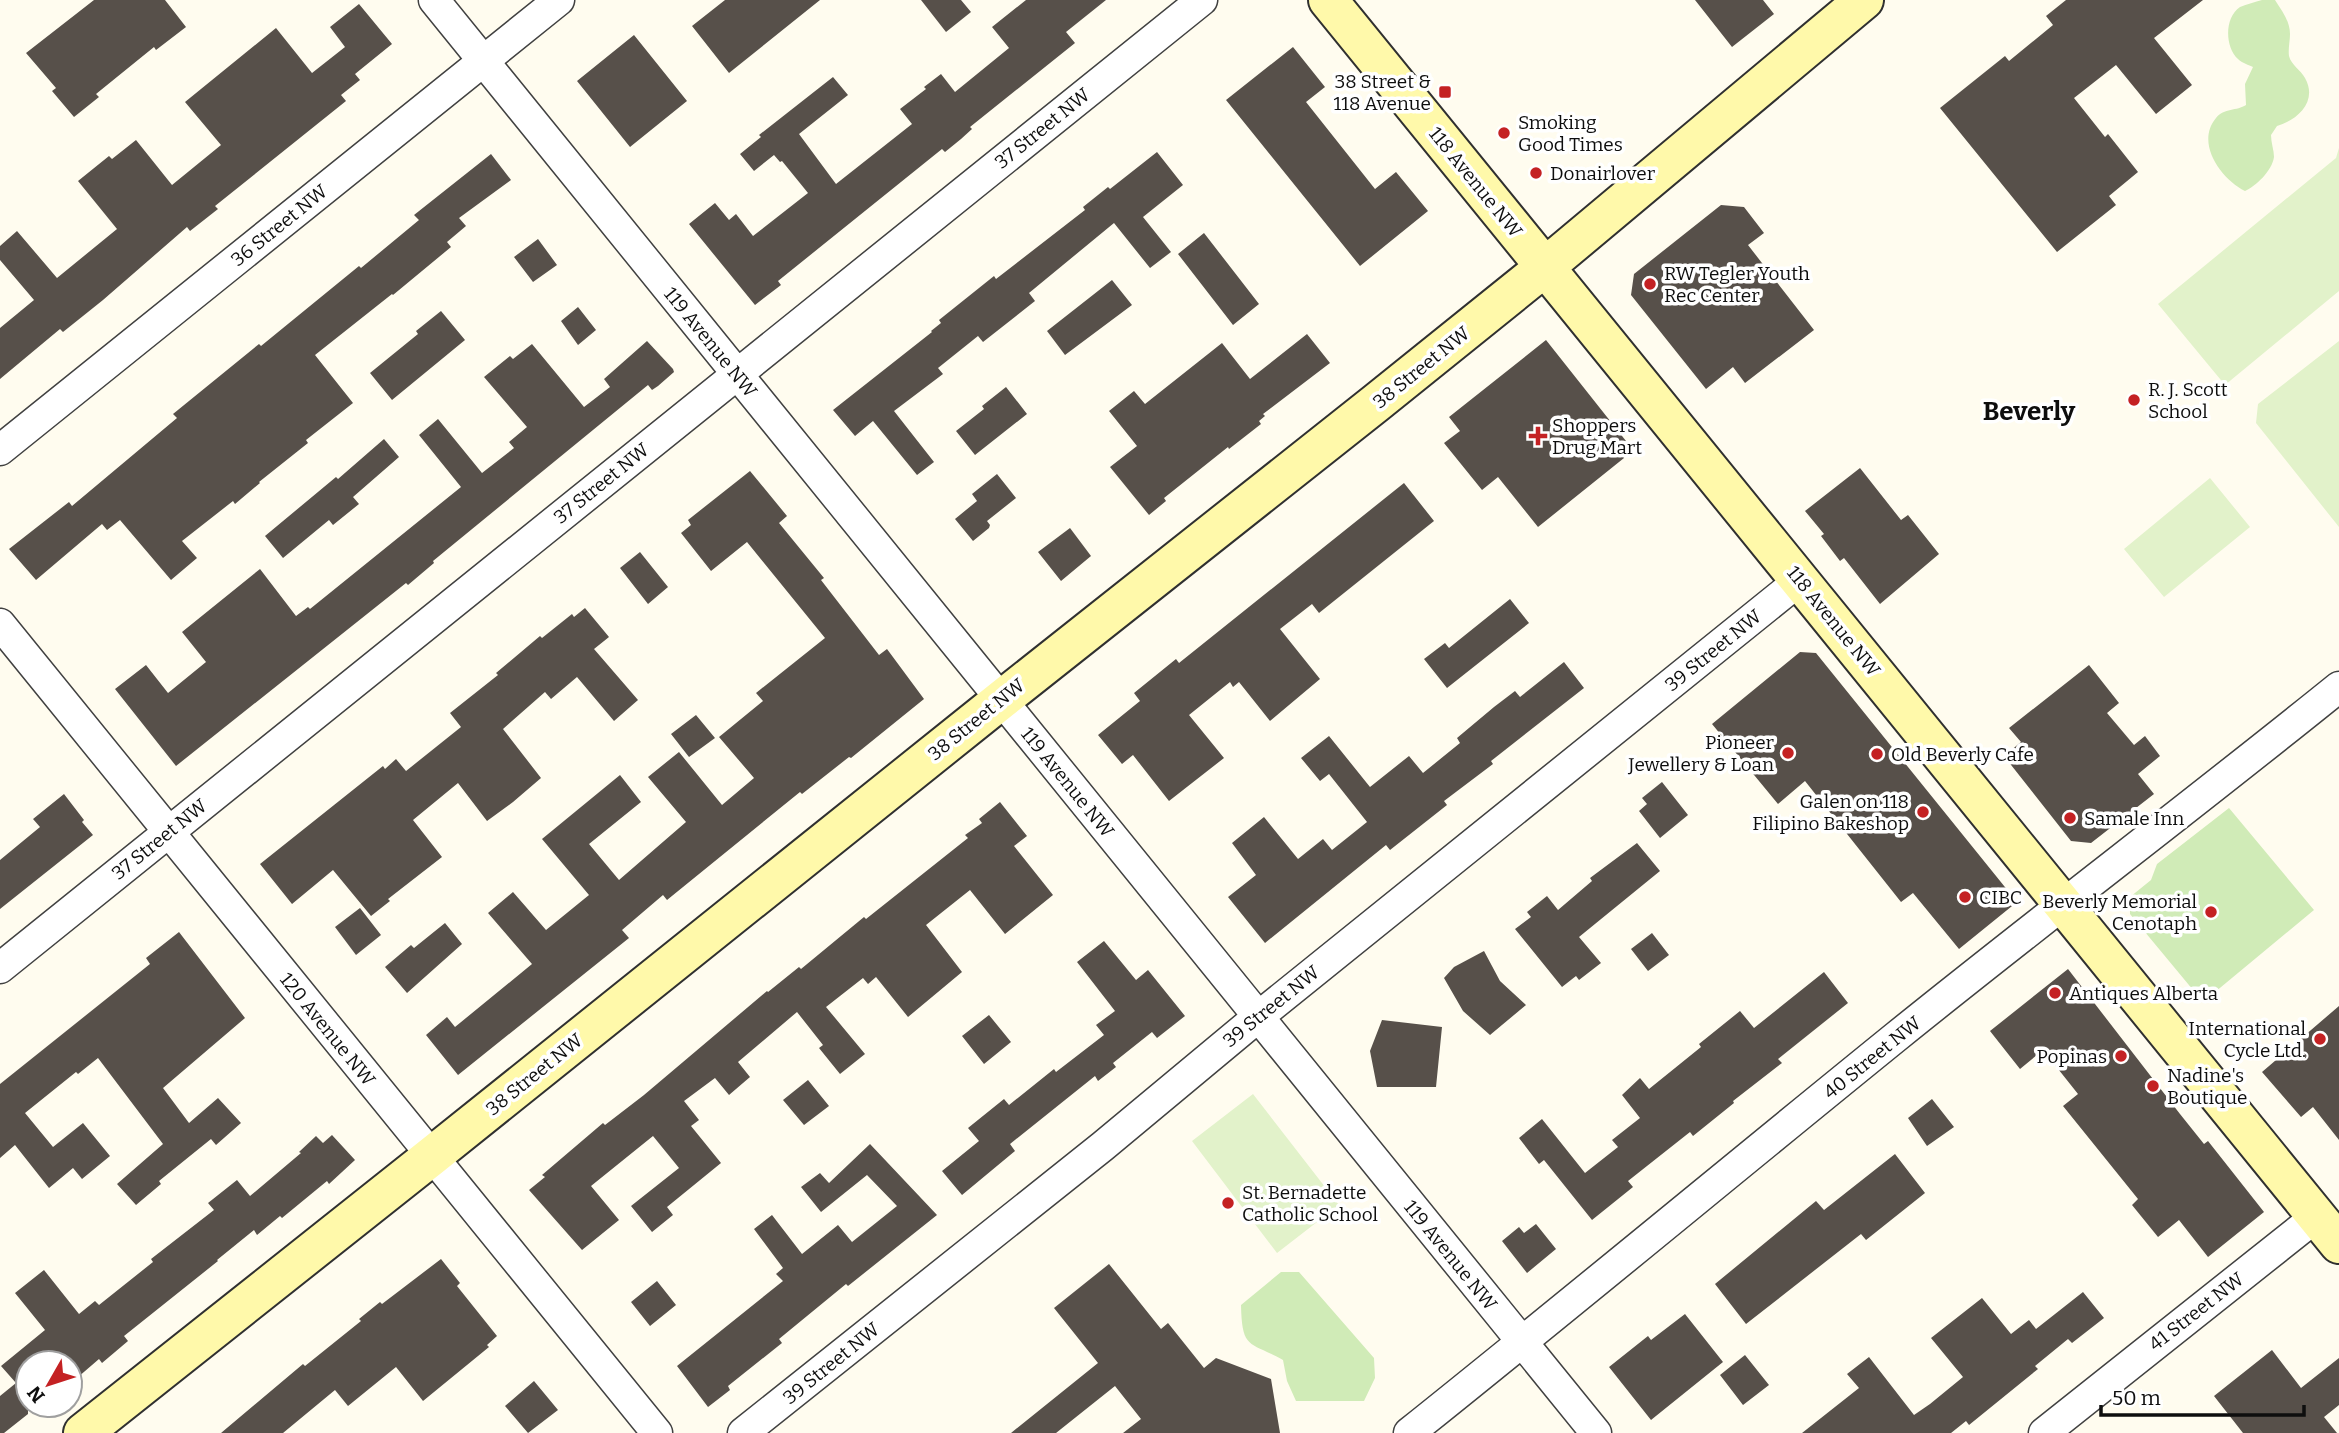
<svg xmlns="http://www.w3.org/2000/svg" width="2339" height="1433" font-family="Bitter,serif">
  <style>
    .green { fill: #d0ebb7 }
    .pitch { fill: #e2f2ca }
    .building { fill: #57504a }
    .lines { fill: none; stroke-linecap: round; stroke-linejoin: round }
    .street-casing { stroke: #414141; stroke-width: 33 }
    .secondary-casing { stroke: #303030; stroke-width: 42 }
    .street { stroke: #fff; stroke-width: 30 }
    .secondary { stroke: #fff9aa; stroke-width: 38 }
    .poi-dot { fill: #c42123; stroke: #fff; stroke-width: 2.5 }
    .labels { text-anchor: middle; stroke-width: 7; stroke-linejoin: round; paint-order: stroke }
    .poi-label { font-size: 19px; fill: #0e0e0e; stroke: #fff; text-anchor: start }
    .street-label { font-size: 19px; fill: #0e0e0e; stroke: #fff }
    .district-label { font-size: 26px; font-weight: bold; fill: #0e0e0e; stroke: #fff }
  </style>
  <rect width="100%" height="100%" fill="#fffcef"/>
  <!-- green -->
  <path class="green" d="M2262,0H2275C2282,11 2290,21 2290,34C2290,41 2288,49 2289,56C2291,65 2301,70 2305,78C2318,101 2298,120 2277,126L2271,135C2271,143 2274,150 2274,157C2272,171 2256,186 2245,191C2221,179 2195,143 2216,118C2224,108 2237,111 2246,105L2245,84L2253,67C2249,65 2242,63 2238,59C2225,47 2224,18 2240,7C2247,4 2255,2 2262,0Z
    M2229,808L2314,910L2203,1002L2130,914V897L2151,880L2157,864Z
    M1281,1272H1299L1374,1358L1375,1378L1364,1401H1296L1287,1381L1283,1360C1249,1341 1242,1350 1241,1305Z"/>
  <!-- pitch -->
  <path class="pitch" d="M2339,148V291L2225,385L2158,304L2336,158Z
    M2339,341V527L2256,423L2258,404Z
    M2210,478L2250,527L2164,597L2124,549Z
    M1253,1094L1339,1205L1277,1253L1192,1141Z"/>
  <!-- building -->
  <path class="building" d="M94,0H165L186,27L156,50L154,47L96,94L99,97L74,117L52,91L56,88L26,53Z
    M725,0H820L729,73L692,26Z
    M921,0H961L971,12L946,32Z
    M1026,0H1106L1066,32L1075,43L970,127L972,129L961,139L945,152L942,149L778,281L781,285L755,305L689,224L715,203L729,220L736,214L753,236L808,193L782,161L780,162L774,155L754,171L740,154L761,137L759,135L833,77L848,95L799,134L836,184L912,124L900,109L926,89L924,87L941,74L955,92L1009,48L992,27Z
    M1695,0H1763L1774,14L1732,47Z
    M2066,0H2203L2154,38L2192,85L2156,114L2116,65L2074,98L2105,137L2108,134L2138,172L2109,196L2116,205L2057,252L1940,108L2005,56L2009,61L2053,25L2046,16Z
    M359,4L392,44L355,74L360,80L341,95L346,101L215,206L218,209L190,231L187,227L103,300L63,332L60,329L0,379V328L34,300L0,260V246L17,231L57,278L117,229L78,181L109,156L112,159L136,140L172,185L221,145L185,102L276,28L312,73L345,47L330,27Z
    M634,35L687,101L630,147L577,81Z
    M1293,47L1325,87L1306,102L1375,189L1396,172L1428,211L1360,266L1226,100Z
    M1157,152L1183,185L1143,217L1171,252L1150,268L1114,223L1029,293L1035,301L983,342L978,336L938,368L943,374L894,411L934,462L917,475L873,421L855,436L833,410L932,332L931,331L941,323L939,320L994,276L996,279L1085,210L1083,207L1108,187L1110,189Z
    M491,154L511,180L459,218L466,226L447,242L451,247L393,295L392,294L315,355L353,403L306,440L308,443L259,482L260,483L235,504L233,501L182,541L197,558L171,580L120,520L107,530L102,524L36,580L9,549L69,502L72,506L177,418L173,414L259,344L261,346L359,266L361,268L419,220L414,215Z
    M1721,205L1744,207L1764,233L1748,245L1814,330L1745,383L1733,367L1706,389L1631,295L1634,274Z
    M1204,233L1259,304L1233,325L1178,254Z
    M538,239L557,265L533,282L514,257Z
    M1112,280L1132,305L1065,355L1047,331Z
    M578,307L596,330L578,345L561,321Z
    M441,311L465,340L392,400L370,373L418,334L416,331Z
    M1307,334L1330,363L1263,414L1265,416L1259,421L1261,424L1229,449L1228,447L1164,498L1166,501L1149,515L1110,467L1137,446L1109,411L1134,391L1145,404L1222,343L1250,379Z
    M1546,340L1626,441L1624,458L1538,527L1498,477L1482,490L1444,443L1460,431L1449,417Z
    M647,341L673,369L674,372L658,386L652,390L648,385L433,561L434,563L408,585L406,583L176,766L115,689L146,665L168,693L206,662L182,632L260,569L296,616L308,607L310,609L461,487L419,435L438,419L482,473L514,448L509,442L527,427L484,377L510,356L513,359L532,344L584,407L610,387L604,379Z
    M1006,387L1027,414L975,455L956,431L984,409L982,406Z
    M384,439L399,457L353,497L359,504L333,525L329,520L283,558L265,536L336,477L338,479Z
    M1860,468L1901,520L1908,515L1939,554L1880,604L1844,558L1840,561L1821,536L1824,534L1805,511Z
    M750,471L787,516L779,523L824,578L821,580L879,655L887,649L924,699L851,758L849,757L802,794L800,792L667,900L663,895L622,930L629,938L458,1075L426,1035L447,1017L455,1027L532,964L488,913L513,892L546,930L589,895L542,839L620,775L641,802L589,844L619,880L686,822L648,777L679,752L722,805L754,778L719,737L763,701L756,693L825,638L747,542L711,571L681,533L691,525L688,520Z
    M997,474L1016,498L987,521L990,525L989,528L973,541L955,519L977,501L972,494Z
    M1404,483L1434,521L1319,613L1312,604L1280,629L1320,679L1270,721L1239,682L1233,687L1230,682L1189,715L1224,758L1169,801L1133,755L1122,764L1098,735L1140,701L1134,693L1176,659L1179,663Z
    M1070,528L1091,556L1061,581L1038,552Z
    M640,552L668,587L648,604L620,568Z
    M1510,599L1529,623L1447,688L1424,659L1445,643L1449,648Z
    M585,608L609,637L594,649L638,700L614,721L577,677L551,699L545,692L503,729L541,778L513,802L487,821L458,783L413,820L442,857L388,899L390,901L371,916L333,870L292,904L260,864L383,766L385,769L396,759L406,771L461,727L450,713L498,675L496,673L540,636L542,638L572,614L574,617Z
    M1800,652L1816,653L2017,902L1959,949L1913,893L1901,902L1805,781L1778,804L1712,724Z
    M1564,662L1584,688L1491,761L1493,764L1444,801L1447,805L1390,850L1386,845L1265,943L1228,897L1256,875L1232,843L1264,817L1298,859L1323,839L1332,850L1367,822L1329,774L1320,781L1301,758L1329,736L1370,787L1409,756L1423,773L1460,743L1457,738L1494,707L1515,691L1520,697Z
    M2089,665L2119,703L2107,713L2134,745L2145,736L2160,756L2138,774L2154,794L2091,843L2071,841L2004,756L2021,742L2009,728Z
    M696,715L715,738L689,757L671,734Z
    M1662,782L1688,815L1660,838L1639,811L1647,804L1642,798Z
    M64,794L84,820L82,822L93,835L0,909V860L40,827L33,819Z
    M1000,802L1027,836L1014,846L1053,895L1005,934L970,890L926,925L962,972L908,1017L876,977L868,984L863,978L826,1007L865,1054L840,1074L819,1048L823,1045L797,1012L738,1062L750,1077L729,1095L715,1078L684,1101L699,1120L691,1126L721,1163L667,1207L673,1215L652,1232L631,1206L679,1168L653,1136L591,1186L619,1220L582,1250L529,1190L545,1177L542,1175L603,1123L605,1125L644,1095L767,991L768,992L799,967L801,969L864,917L866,919L968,838L965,835L982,823L979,819Z
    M1637,843L1660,871L1579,937L1601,963L1579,980L1576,976L1562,987L1515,929L1531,917L1527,912L1547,896L1558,910L1592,881L1590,878Z
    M360,908L381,935L356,955L335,927Z
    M445,923L462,944L407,993L385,967L411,945L414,948Z
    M179,932L245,1018L163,1088L189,1123L218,1098L241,1123L216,1145L211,1139L159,1181L161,1184L136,1205L117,1184L163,1144L98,1058L78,1074L76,1072L25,1113L53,1147L83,1123L110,1156L82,1179L73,1168L49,1188L15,1145L0,1158V1084L150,964L146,958Z
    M1652,933L1669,955L1648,971L1631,949Z
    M1104,941L1136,980L1148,970L1185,1016L1157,1038L1152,1032L1113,1063L1116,1067L1098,1081L1095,1076L1010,1144L1015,1151L962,1195L942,1171L979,1141L968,1128L1004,1099L1009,1105L1054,1069L1056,1072L1104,1035L1096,1025L1115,1011L1077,962Z
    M1484,951L1500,981L1526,1005L1490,1035L1463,1011L1444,978L1454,967Z
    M2068,969L2180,1114L2204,1144L2208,1141L2264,1212L2208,1257L2179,1220L2158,1237L2132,1205L2138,1199L2063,1106L2078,1094L2043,1050L2020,1069L1990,1031Z
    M1824,972L1848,1003L1778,1059L1782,1063L1733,1101L1734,1103L1693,1136L1690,1132L1628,1181L1633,1187L1592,1220L1544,1160L1539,1164L1519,1138L1542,1119L1585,1173L1618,1147L1612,1140L1640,1118L1622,1095L1640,1078L1649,1089L1701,1047L1699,1044L1740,1011L1754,1028Z
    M2339,1006V1140L2313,1107L2301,1117L2262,1072Z
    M989,1015L1011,1042L984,1064L962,1036Z
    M1382,1020L1442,1027L1436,1087H1377L1370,1051Z
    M808,1080L829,1106L804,1125L783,1100Z
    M1932,1099L1954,1127L1927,1146L1908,1118Z
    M332,1135L355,1160L329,1184L327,1181L282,1218L280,1216L257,1235L254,1230L217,1260L218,1261L124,1336L128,1341L102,1363L99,1359L70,1384V1363H28V1414L4,1433H0V1396L16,1383L1,1366L45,1330L15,1293L44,1270L79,1314L95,1301L99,1305L153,1262L151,1259L214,1210L208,1203L237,1180L250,1196L301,1153L299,1152L316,1136L323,1143Z
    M870,1144L937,1215L848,1286L846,1284L779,1339L782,1343L728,1386L730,1390L708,1407L677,1366L783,1281L776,1274L783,1268L754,1229L772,1215L802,1254L838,1225L852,1242L897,1206L867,1175L821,1212L801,1187L820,1173L829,1183Z
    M1895,1154L1925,1193L1866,1240L1861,1234L1746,1324L1715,1284L1816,1201L1824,1210Z
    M1536,1224L1556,1249L1527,1273L1502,1241L1519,1227L1524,1233Z
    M441,1259L460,1283L457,1286L497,1336L487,1345L489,1347L423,1401L396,1367L348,1406L335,1390L283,1433H221L303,1364L305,1366L361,1321L359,1319L380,1302L382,1304Z
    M1109,1264L1161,1329L1168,1323L1204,1368L1216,1358L1271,1379L1280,1433H1123L1141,1419L1115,1386L1056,1433H1011L1098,1363L1054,1308Z
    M657,1281L676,1305L650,1326L631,1302Z
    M2083,1292L2104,1318L2072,1343L2068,1339L2035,1366L2038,1369L1969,1425L1966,1421L1951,1433H1802L1859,1388L1847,1374L1869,1357L1914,1415L1930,1404L1963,1377L1931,1338L1982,1298L2011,1334L2029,1320L2036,1329Z
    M1685,1314L1723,1362L1651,1420L1609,1367L1648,1336L1651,1340Z
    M2272,1350L2301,1388L2339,1358V1405L2324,1417L2337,1433H2243L2214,1396Z
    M1745,1355L1769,1385L1743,1405L1720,1375Z
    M534,1381L558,1410L528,1433L505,1406Z"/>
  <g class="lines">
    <!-- street casing -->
    <g class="street-casing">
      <path id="street" d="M434,0L1596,1433
        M0,450L559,0
        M0,624L657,1433
        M0,968L1202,0
        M743,1433L1103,1146L1258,1017L1800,580
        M1409,1433C1573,1302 1734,1168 1897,1036C2043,918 2193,805 2339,687
        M2044,1433L2317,1216"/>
    </g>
    <!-- secondary casing -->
    <g class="secondary-casing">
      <path id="secondary" d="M1328,0L2339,1244
        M83,1433L432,1156L1001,700L1376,403L1545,267L1864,0"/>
    </g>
    <!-- street -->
    <use href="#street" class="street"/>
    <!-- secondary -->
    <use href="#secondary" class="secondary"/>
  </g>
  <!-- markers -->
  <g class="poi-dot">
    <rect x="1438" y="85" width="14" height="14" rx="3.5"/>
    <circle cx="1504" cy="133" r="7"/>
    <circle cx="1536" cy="173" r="7"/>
    <circle cx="1650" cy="284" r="7"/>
    <circle cx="2134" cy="400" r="7"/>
    <path d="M1534.5 425.5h7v7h7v7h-7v7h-7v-7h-7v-7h7z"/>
    <circle cx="1788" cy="753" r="7"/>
    <circle cx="1877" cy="754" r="7"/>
    <circle cx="1923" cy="812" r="7"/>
    <circle cx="2070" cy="818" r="7"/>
    <circle cx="1965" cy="897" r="7"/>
    <circle cx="2211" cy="912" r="7"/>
    <circle cx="2055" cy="993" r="7"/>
    <circle cx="2320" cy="1039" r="7"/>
    <circle cx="2121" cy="1056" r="7"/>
    <circle cx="2153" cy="1086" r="7"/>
    <circle cx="1228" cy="1203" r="7"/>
  </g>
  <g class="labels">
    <!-- poi labels -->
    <g class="poi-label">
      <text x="1431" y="88" text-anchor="end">38 Street &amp;<tspan x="1431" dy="22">118 Avenue</tspan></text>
      <text x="1518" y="129">Smoking<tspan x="1518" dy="22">Good Times</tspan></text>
      <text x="1550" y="180">Donairlover</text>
      <text x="1664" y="280">RW Tegler Youth<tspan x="1664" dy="22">Rec Center</tspan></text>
      <text x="2148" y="396">R. J. Scott<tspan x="2148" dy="22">School</tspan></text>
      <text x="1552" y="432">Shoppers<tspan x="1552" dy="22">Drug Mart</tspan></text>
      <text x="1774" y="749" text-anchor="end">Pioneer<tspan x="1774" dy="22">Jewellery &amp; Loan</tspan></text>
      <text x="1891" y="761">Old Beverly Cafe</text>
      <text x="1909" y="808" text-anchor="end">Galen on 118<tspan x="1909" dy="22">Filipino Bakeshop</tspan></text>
      <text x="2084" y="825">Samale Inn</text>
      <text x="1979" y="904">CIBC</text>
      <text x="2197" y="908" text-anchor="end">Beverly Memorial<tspan x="2197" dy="22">Cenotaph</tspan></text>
      <text x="2069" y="1000">Antiques Alberta</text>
      <text x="2306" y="1035" text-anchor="end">International<tspan x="2306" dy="22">Cycle Ltd.</tspan></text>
      <text x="2107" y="1063" text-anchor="end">Popinas</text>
      <text x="2167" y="1082">Nadine's<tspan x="2167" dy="22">Boutique</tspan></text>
      <text x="1242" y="1199">St. Bernadette<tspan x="1242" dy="22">Catholic School</tspan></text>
    </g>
    <!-- street labels -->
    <g class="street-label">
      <text transform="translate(1042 128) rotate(-39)" y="7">37 Street NW</text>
      <text transform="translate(1476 182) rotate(51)" y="7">118 Avenue NW</text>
      <text transform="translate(279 225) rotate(-39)" y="7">36 Street NW</text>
      <text transform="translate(711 342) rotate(51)" y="7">119 Avenue NW</text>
      <text transform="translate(1421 367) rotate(-39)" y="7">38 Street NW</text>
      <text transform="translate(601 483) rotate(-39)" y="7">37 Street NW</text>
      <text transform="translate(1834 621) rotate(51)" y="7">118 Avenue NW</text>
      <text transform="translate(1713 650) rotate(-39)" y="7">39 Street NW</text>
      <text transform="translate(976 719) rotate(-39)" y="7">38 Street NW</text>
      <text transform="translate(1068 782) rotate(51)" y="7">119 Avenue NW</text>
      <text transform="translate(159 839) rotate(-39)" y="7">37 Street NW</text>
      <text transform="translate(1271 1006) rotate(-39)" y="7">39 Street NW</text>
      <text transform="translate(328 1029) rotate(51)" y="7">120 Avenue NW</text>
      <text transform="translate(1872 1057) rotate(-39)" y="7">40 Street NW</text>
      <text transform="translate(534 1074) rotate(-39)" y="7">38 Street NW</text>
      <text transform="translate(1451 1255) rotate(51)" y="7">119 Avenue NW</text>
      <text transform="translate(2196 1311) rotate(-38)" y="7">41 Street NW</text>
      <text transform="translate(831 1363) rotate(-39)" y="7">39 Street NW</text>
    </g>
    <!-- district labels -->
    <g class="district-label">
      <text x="2029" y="420">Beverly</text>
    </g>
  </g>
  <!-- north arrow -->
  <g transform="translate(49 1384) rotate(231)"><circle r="33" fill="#ffffff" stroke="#9f9f9f" stroke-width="2"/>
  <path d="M0-5L12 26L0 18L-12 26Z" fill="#c42123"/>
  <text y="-10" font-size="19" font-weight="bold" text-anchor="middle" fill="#0e0e0e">N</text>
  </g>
  <!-- scale -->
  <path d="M2101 1405v10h203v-10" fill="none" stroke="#0e0e0e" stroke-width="3.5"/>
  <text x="2112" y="1405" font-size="21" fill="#0e0e0e" stroke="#ffffff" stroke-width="5" paint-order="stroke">50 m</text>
</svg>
